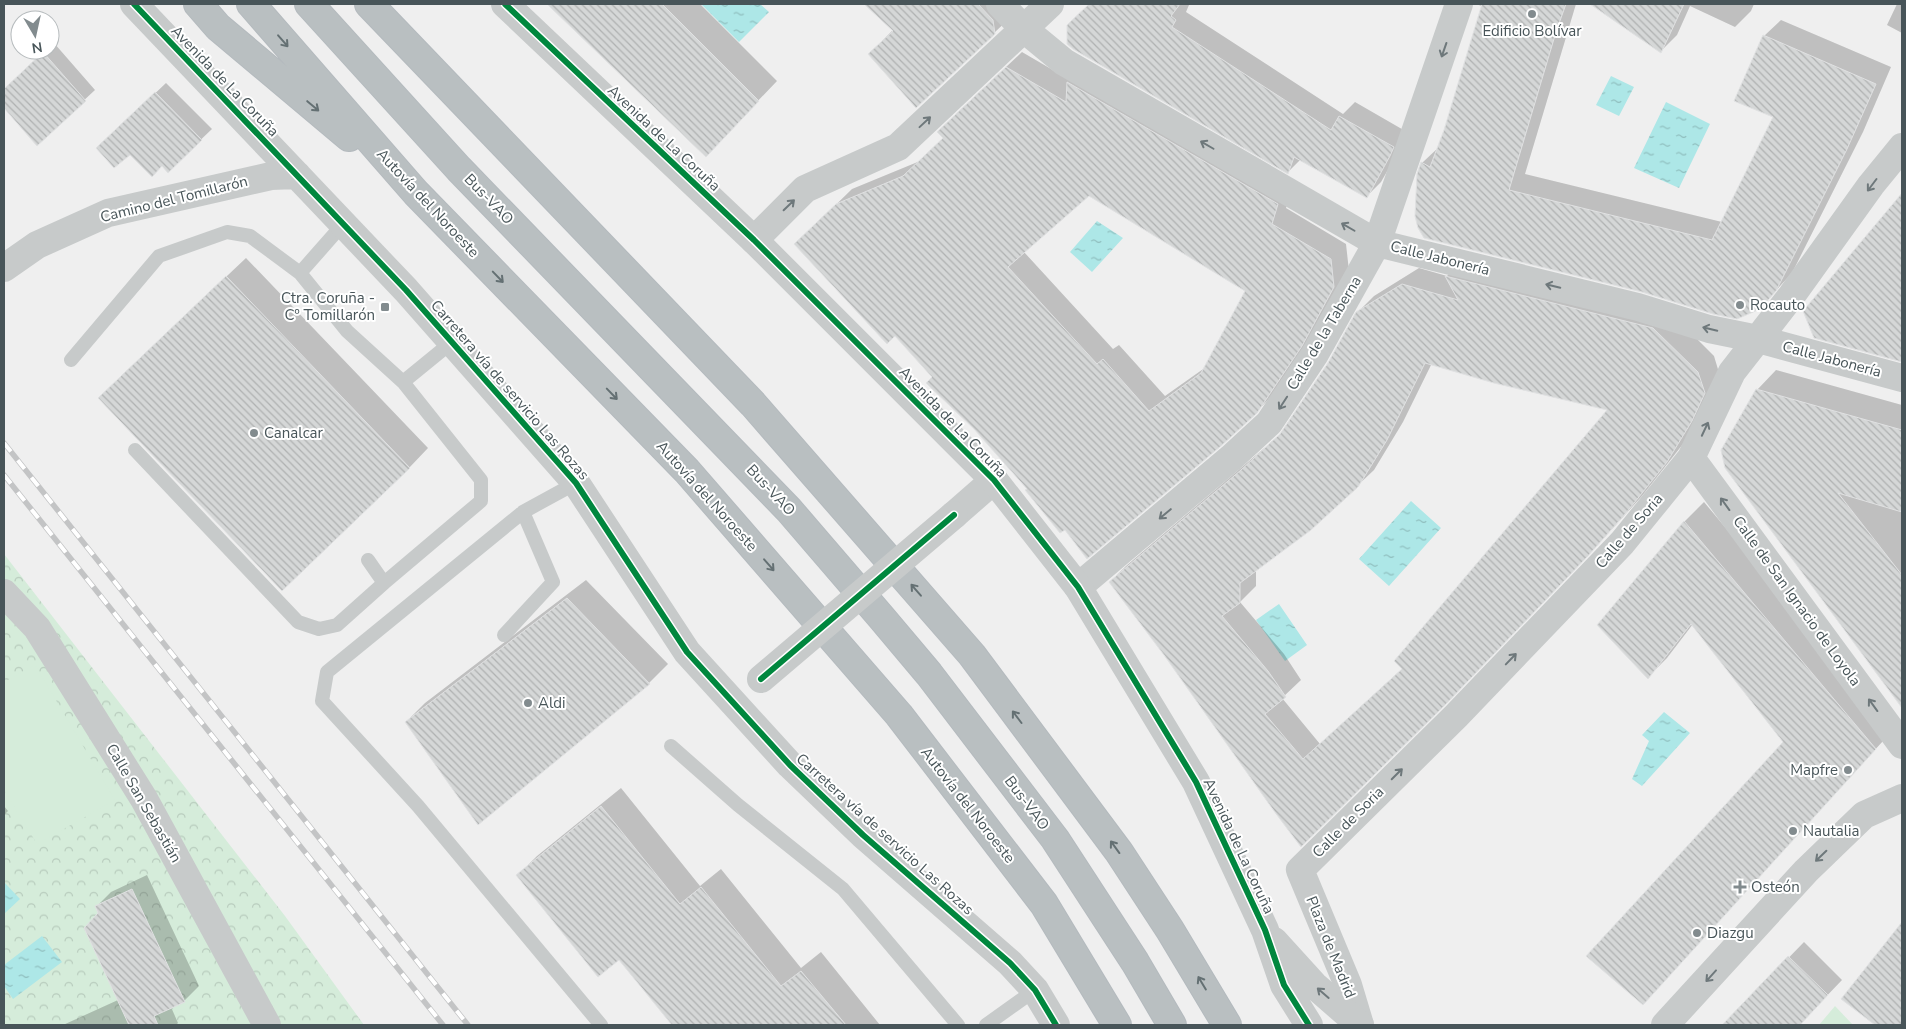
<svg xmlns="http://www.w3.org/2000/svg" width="1906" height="1029" font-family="'Nunito Sans',sans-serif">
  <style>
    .park { fill: url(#park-crowns) }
    .pitch { fill: #d5ecda }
    .water { fill: url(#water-ripples) }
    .shadow { fill: #0003; fill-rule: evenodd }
    .building { fill: url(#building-back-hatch); stroke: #e0e1e2; fill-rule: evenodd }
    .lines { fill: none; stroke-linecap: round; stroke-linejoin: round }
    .motorway-casing { stroke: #b4babe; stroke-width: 30 }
    .service { stroke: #c7caca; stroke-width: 14 }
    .minor { stroke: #c7caca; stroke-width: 28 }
    .tertiary { stroke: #c7caca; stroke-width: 28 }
    .motorway { stroke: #b9bfc1; stroke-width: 28 }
    .rail-casing { stroke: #c3c4c5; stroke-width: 5.5 }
    .rail { stroke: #fff; stroke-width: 4; stroke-dasharray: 11; stroke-linecap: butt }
    .minor-bridge { stroke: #c7caca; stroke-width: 28 }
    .cycleway-casing { stroke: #fff; stroke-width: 9 }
    .cycleway { stroke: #00873e; stroke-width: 6 }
    .oneway { stroke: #647073 }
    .oneway2 { stroke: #6e787b }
    .poi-dot { fill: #828b8e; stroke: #fff; stroke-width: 2 }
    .labels { text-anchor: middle; stroke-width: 4; stroke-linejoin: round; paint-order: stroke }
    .poi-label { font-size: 15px; fill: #485559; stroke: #fff; text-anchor: start }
    .street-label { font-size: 15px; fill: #485559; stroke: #fff }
  </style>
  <defs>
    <pattern id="park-crowns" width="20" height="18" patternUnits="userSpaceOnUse" patternTransform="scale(1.25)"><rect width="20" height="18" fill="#d5ecda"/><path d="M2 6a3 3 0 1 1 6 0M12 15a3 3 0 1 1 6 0" fill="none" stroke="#b8ccbd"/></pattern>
    <pattern id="water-ripples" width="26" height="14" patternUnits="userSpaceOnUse" patternTransform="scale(1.25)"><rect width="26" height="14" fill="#ade7e7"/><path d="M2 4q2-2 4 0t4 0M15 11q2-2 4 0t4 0" fill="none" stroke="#8fbebe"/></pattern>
    <pattern id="building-back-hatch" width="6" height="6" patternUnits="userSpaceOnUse" patternTransform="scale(1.25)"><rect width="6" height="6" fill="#d5d7d7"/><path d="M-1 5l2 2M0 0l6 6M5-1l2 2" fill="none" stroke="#afb1b1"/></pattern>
  </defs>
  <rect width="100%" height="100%" fill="#efefef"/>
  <!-- park -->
  <path class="park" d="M4,554L285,916L364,1025H4Z"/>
  <!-- pitch -->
  <path class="pitch" d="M35,665L115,800L37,844L4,790V682Z
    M1835,1006L1853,1025H1819Z"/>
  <!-- water -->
  <path class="water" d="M701,4H760L769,12L739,42Z
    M1611,76L1634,87L1619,116L1596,105Z
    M1666,102L1710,124L1679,188L1634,168Z
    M1097,221L1123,238L1092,272L1070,252Z
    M1411,501L1441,528L1389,586L1359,559Z
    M1279,604L1307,645L1285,661L1256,620Z
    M1664,712L1690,733L1642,786L1632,779L1649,741L1642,735Z
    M4,882L20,899L4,914Z
    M42,936L62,962L13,999L4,986V965Z"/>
  <!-- shadow -->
  <path class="shadow" d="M549,4H700L777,81L706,155Z
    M865,4H1013L1014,14L994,33L869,54L893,30Z
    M1090,4H1188L1189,5L1186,12L1343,114L1355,102L1407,132L1405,140L1381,182L1367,196L1301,159L1288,172L1068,26Z
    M1475,4H1576L1525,174L1722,222L1775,117L1764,36L1781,20L1891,67L1863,132L1792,273L1760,308L1642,291L1422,163L1439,147L1445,130L1482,6Z
    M1592,4H1754L1751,11L1735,27L1690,6L1677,35L1661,51Z
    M1897,4H1902V33L1887,25Z
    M54,43L95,90L37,144L4,106V90L46,50H50V47Z
    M1022,52L1070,80L1293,188L1286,208L1346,244L1349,271L1317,329L1272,396L1256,412L1066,528L1029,489L933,377L811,229L852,189L920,161L944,137L954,116ZM1088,194L1247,291L1206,367L1165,396L1119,345L1113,349L1024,252Z
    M166,83L212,129L168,171L162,164L130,153L108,138Z
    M1902,195V361L1815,337L1805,312Z
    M246,258L428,448L409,468L118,379Z
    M1462,260L1670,312L1714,356L1720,376L1683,444L1642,496L1603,539L1461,687L1302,845L1165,654L1110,582L1126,566L1283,432L1329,363L1357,313L1374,296L1419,268L1447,276ZM1432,363L1609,409L1403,668L1320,744L1282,698L1301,680L1284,654L1240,602L1256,586V570L1357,486L1374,470L1403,422Z
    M1776,370L1902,405V706L1726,468L1757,390Z
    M1704,502L1894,729L1643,1003L1784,742L1693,624L1667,658L1648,677L1599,625L1685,521Z
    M586,580L668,664L649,683L406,722L425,703Z
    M621,788L700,886L721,869L801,968L821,952L880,1025H673L619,959L518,875L537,856Z
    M4,806L8,811L4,815Z
    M147,875L199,986L184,1001L171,1007L178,1023L176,1025H63L118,1000L100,914L96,907L111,892Z
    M1902,924V1025H1877L1843,998Z
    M1804,942L1842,980L1799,1025H1723Z"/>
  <!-- building -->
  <path class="building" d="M547,4H662L759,101L706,157Z
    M864,4H978L993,20L995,34L916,108L868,54L893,31Z
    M1089,4H1180L1171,16L1176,20L1172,27L1331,130L1339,116L1394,147L1390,156L1367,198L1294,157L1288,174L1073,49L1067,44V25Z
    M1482,4H1566L1556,32L1509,190L1712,240L1773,117L1734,101L1763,35L1876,84L1847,149L1776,291L1760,309L1737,319L1713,314L1642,292L1424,238L1418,228L1415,216L1417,174L1421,162L1430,167L1444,130Z
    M1590,4H1684L1661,53Z
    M43,52L86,101L37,146L4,108V89Z
    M1006,67L1066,102L1067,82L1278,204L1272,224L1331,259L1334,287L1302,346L1257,413L1221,446L1087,559L1065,530L1060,533L1025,490L1027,489L974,429L926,383L932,377L895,336L887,344L794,244L836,204L903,176L943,138L937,132ZM1089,196L1245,291L1201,373L1149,411L1103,359L1097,364L1008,267Z
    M155,92L202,140L168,173L162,166L152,177L130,155L114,168L96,148Z
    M1902,193V362L1814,338L1803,311Z
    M226,276L410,468L282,591L98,398Z
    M1445,276L1653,328L1698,372L1705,393L1692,421L1667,462L1626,513L1587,557L1445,705L1301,847L1274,811L1164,655L1109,582L1241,470L1280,434L1328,363L1356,312L1402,284L1458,300ZM1425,363L1494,383L1607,410L1394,661L1402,669L1303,759L1265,714L1286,697L1268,671L1222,616L1240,603V583L1311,530L1358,487L1387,440Z
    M1756,389L1902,430V512L1838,493L1902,575V708L1725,468L1721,450Z
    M1684,521L1876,749L1643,1005L1586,956L1783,742L1691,624L1648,679L1597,625Z
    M567,598L650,684L478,825L405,722Z
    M601,806L680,904L701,887L781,986L801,971L846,1025H672L619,960L598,977L516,875Z
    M132,889L185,1002L154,1016L158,1025H129L84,928L98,913L95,906Z
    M1902,922V1025H1875L1841,999Z
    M1788,956L1828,995L1800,1025H1722Z"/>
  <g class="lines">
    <!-- motorway casing -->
    <g class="motorway-casing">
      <path id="motorway" d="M198,4L218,27L349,137
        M251,4L416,193L687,471L899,715L1044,904L1117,1025
        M309,4L459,169L789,510L881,617L929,674L1055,839L1135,962L1172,1025
        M369,4L753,404L972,655L1119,852L1170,930L1227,1025"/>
    </g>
    <!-- service -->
    <path class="service" d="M344,223L300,273L347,331L403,382L452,342
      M71,360L159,256L227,232L250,236L300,273
      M135,450L298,622L319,629L337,625L384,583
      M576,483L523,512L327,672L322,701L418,806L601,1025
      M368,560L384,583L481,501V480L403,382
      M504,635L553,582L523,512
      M671,746L738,805L843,889L958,1025
      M986,1025L1035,990"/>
    <!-- minor -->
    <path class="minor" d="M134,4L406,290L576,483L687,652L790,765L863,835L1010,963L1035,990L1056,1025
      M1000,4L1024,29L1064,62L1377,243L1638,307L1709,329L1758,339L1902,378
      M754,240L805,189L898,147L1050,4
      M4,268L37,245L108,213L271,176L297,175
      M1691,458L1902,745
      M954,515L994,480
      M1078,587L1231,458L1269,423L1315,354L1377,243L1459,4
      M4,593L37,628L144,799L267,1025
      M1360,1025L1348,985L1300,870L1456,716L1622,543L1691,458L1732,372L1792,295L1871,185L1902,147"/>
    <!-- tertiary -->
    <path class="tertiary" d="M505,4L754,240L994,480L1078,587L1196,782L1265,930L1284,985L1309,1025
      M1274,941L1314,985L1360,1025
      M1665,1025L1806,871L1864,815L1902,798"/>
    <!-- motorway -->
    <use href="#motorway" class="motorway"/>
    <!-- rail casing -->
    <g class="rail-casing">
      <path id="rail" d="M4,443L468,1025
        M4,475L443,1025"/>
    </g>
    <!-- rail -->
    <use href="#rail" class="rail"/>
    <!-- minor-bridge -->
    <path class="minor-bridge" d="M761,679L954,515"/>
    <!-- cycleway casing -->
    <g class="cycleway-casing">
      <path id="cycleway" d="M134,4L406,290L576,483L687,652L790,765L863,835L1010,963L1035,990L1056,1025
        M505,4L754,240L994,480L1078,587L1196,782L1265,930L1284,985L1309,1025
        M761,679L954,515"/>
    </g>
    <!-- cycleway -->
    <use href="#cycleway" class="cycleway"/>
  </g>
  <!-- one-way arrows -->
  <defs><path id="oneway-shaft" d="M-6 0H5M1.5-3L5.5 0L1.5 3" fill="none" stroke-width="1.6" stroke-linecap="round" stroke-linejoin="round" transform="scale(1.25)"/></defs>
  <g class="oneway">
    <use href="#oneway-shaft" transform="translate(283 41) rotate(49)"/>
    <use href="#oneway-shaft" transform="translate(313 106) rotate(40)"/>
    <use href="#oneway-shaft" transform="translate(498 277) rotate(46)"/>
    <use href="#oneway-shaft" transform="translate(612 394) rotate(46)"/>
    <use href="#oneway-shaft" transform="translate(769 565) rotate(49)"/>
    <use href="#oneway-shaft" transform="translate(916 590) rotate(-131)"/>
    <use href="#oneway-shaft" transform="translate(1017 717) rotate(-127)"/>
    <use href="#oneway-shaft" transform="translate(1115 847) rotate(-126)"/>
    <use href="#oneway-shaft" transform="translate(1202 983) rotate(-121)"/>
  </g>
  <g class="oneway2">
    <use href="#oneway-shaft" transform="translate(1444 50) rotate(109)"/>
    <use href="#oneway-shaft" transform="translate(925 122) rotate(-43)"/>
    <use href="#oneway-shaft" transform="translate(1207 145) rotate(-150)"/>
    <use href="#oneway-shaft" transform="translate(1872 185) rotate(127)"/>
    <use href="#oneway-shaft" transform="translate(789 205) rotate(-44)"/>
    <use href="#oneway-shaft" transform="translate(1348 227) rotate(-150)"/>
    <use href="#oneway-shaft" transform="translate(1553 286) rotate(-166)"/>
    <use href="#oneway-shaft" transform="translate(1710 329) rotate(-166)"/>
    <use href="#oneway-shaft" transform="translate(1283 403) rotate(123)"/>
    <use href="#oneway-shaft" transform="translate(1705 429) rotate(-65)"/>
    <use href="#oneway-shaft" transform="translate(1725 504) rotate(-126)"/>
    <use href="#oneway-shaft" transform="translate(1165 514) rotate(140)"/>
    <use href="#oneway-shaft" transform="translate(1511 659) rotate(-46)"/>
    <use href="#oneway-shaft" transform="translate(1873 705) rotate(-126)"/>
    <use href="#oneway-shaft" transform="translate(1397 774) rotate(-45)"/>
    <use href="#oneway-shaft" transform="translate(1821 856) rotate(136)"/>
    <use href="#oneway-shaft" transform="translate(1711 976) rotate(132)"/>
    <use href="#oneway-shaft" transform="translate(1323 993) rotate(-139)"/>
  </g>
  <!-- markers -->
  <g class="poi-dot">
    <circle cx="1532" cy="14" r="5"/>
    <circle cx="1740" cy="305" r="5"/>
    <rect x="380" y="302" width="10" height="10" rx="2.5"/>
    <circle cx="254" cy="433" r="5"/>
    <circle cx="528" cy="703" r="5"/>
    <circle cx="1848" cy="770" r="5"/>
    <circle cx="1793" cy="831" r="5"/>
    <path d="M1737.5 879.5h5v5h5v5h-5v5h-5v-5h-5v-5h5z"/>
    <circle cx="1697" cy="933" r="5"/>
  </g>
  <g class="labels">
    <!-- poi labels -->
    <g class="poi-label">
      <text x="1532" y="36" text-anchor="middle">Edificio Bolívar</text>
      <text x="375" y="303" text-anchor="end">Ctra. Coruña -<tspan x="375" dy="17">Cº Tomillarón</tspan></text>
      <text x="1750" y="310">Rocauto</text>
      <text x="264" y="438">Canalcar</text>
      <text x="538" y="708">Aldi</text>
      <text x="1838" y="775" text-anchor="end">Mapfre</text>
      <text x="1803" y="836">Nautalia</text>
      <text x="1751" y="892">Osteón</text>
      <text x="1707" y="938">Diazgu</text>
    </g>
    <!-- street labels -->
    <g class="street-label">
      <text transform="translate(225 81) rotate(46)" y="5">Avenida de La Coruña</text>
      <text transform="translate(664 138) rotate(43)" y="5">Avenida de La Coruña</text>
      <text transform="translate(174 199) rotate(-14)" y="5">Camino del Tomillarón</text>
      <text transform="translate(489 199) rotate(46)" y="5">Bus-VAO</text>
      <text transform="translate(428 203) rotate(47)" y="5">Autovía del Noroeste</text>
      <text transform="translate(1440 258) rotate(14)" y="5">Calle Jabonería</text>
      <text transform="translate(1324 333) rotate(-59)" y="5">Calle de la Taberna</text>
      <text transform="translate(1832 359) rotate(15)" y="5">Calle Jabonería</text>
      <text transform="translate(510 390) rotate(49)" y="5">Carretera vía de servicio Las Rozas</text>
      <text transform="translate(953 422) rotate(46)" y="5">Avenida de La Coruña</text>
      <text transform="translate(771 490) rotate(47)" y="5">Bus-VAO</text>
      <text transform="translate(707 496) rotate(48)" y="5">Autovía del Noroeste</text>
      <text transform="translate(1629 531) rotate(-49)" y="5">Calle de Soria</text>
      <text transform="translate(1797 601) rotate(54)" y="5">Calle de San Ignacio de Loyola</text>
      <text transform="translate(144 803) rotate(60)" y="5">Calle San Sebastián</text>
      <text transform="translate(1027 803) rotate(53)" y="5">Bus-VAO</text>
      <text transform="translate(968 805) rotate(52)" y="5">Autovía del Noroeste</text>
      <text transform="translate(1348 822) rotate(-45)" y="5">Calle de Soria</text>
      <text transform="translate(885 834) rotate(42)" y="5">Carretera vía de servicio Las Rozas</text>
      <text transform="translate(1239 846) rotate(65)" y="5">Avenida de La Coruña</text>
      <text transform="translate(1331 947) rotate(68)" y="5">Plaza de Madrid</text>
    </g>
  </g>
  <!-- border -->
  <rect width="1906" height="1029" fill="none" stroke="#485559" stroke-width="10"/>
  <!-- north arrow -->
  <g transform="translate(35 35) rotate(171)"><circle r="24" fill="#ffffff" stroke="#b6bbbd"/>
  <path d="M0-4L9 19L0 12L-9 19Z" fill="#828b8e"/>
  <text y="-8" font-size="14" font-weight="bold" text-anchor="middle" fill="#485559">N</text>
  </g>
</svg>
